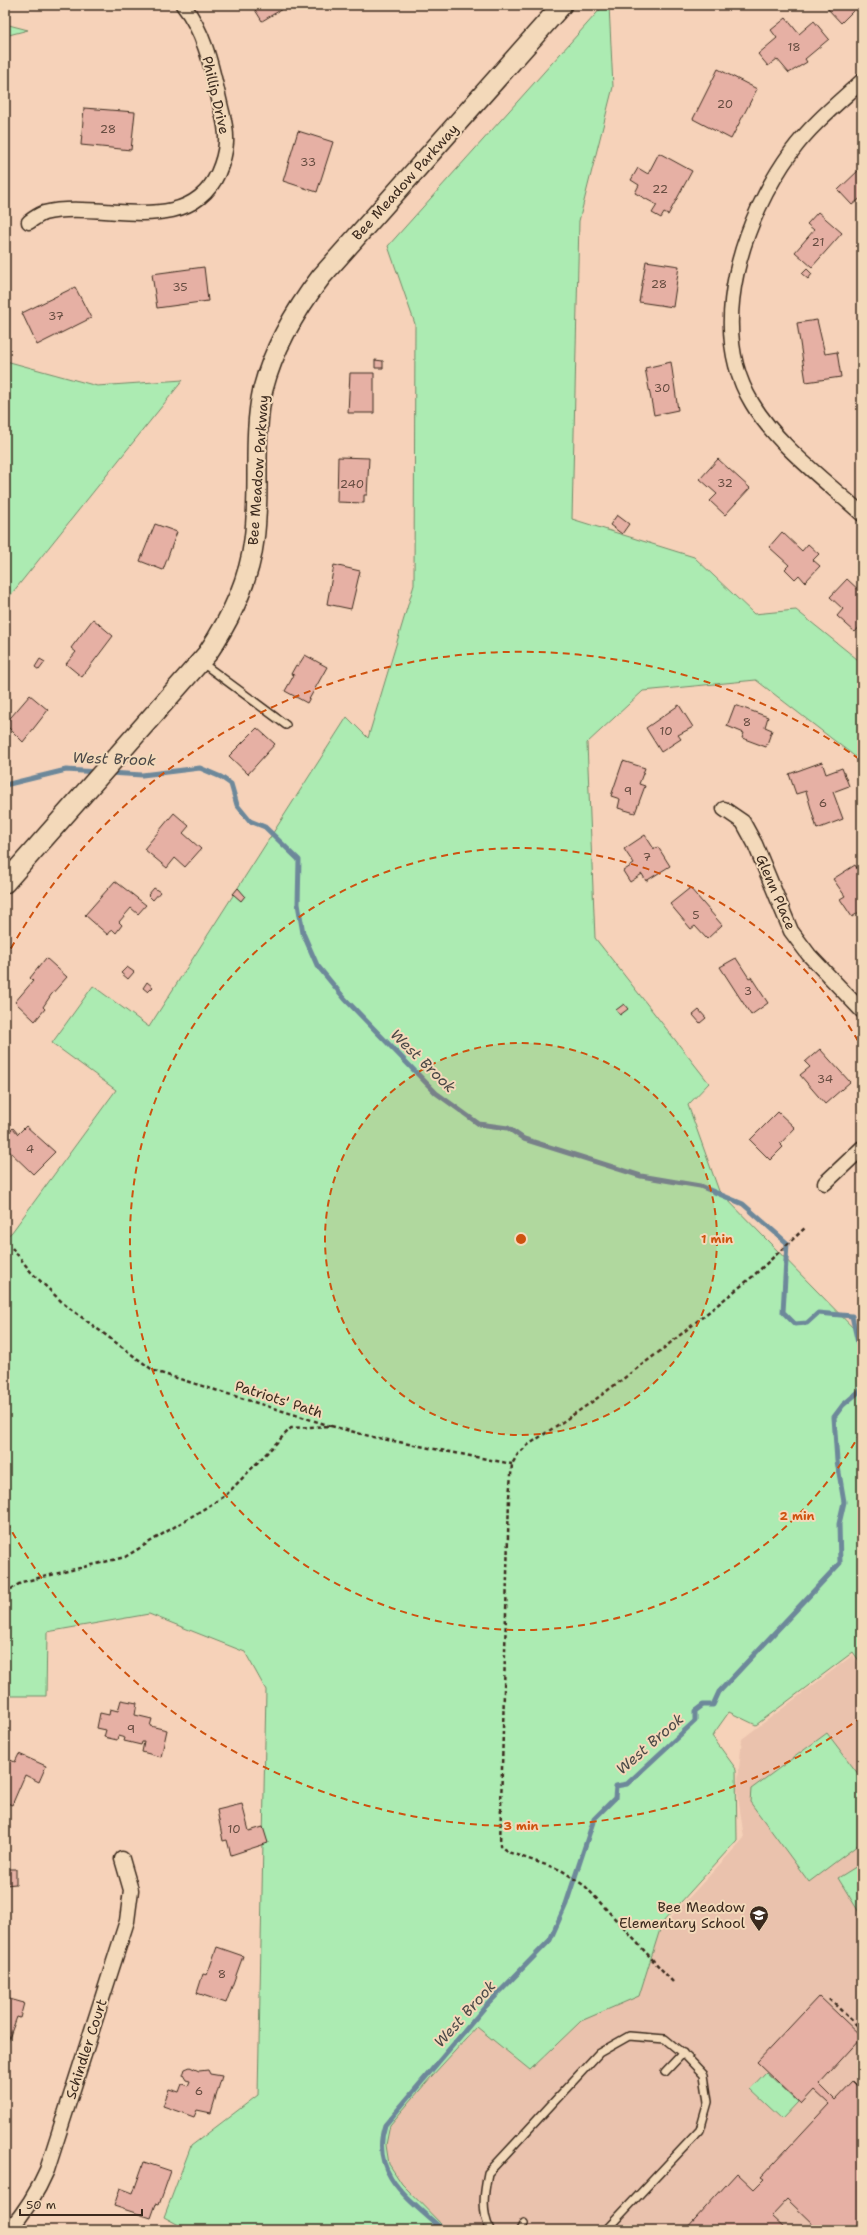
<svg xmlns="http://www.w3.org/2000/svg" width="867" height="2235" font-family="'Shantell Sans',sans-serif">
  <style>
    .built { fill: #eac2ad }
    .green { fill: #acebb2; stroke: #748a68 }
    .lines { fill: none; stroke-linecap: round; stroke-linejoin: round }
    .stream { stroke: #6d889a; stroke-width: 5 }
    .building { fill: #e6b0a4; stroke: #3b2a1e }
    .lane-casing { stroke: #3b2a1e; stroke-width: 10 }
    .street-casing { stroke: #3b2a1e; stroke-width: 17 }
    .secondary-casing { stroke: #3b2a1e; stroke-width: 22 }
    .path { stroke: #3b2a1e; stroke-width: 2.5; stroke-dasharray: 4 3; stroke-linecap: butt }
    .lane { stroke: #f3d9ba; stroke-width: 7 }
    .street { stroke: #f3d9ba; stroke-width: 14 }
    .secondary { stroke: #f3d9ba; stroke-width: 19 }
    .ring { fill: none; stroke: #ce520f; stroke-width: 2; stroke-dasharray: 7 5 }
    .labels { text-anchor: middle; stroke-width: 4; stroke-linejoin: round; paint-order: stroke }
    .number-label { font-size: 12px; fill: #664c40 }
    .street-label { font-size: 14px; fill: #3b2a1e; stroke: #f3d9ba }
    .poi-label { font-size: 14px; fill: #3b2a1e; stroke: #f3d9ba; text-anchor: end }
    .water-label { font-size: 15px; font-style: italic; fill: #4c4947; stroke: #f3d9ba }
    .centre { fill: #ce520f; stroke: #f3d9ba; stroke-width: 2 }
    .ring-label { font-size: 12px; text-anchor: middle; font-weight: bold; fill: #ce520f; stroke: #f3d9ba; stroke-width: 4; stroke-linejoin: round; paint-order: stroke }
  </style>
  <rect width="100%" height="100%" fill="#f6d2b9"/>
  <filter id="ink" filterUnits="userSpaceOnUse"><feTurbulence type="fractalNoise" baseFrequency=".025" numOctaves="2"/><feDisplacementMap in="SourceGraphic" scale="8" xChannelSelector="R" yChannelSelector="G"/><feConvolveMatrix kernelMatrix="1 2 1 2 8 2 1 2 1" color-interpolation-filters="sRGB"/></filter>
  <g filter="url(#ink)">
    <!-- built -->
    <path class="built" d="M853,1655L862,1670V2230H447L402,2184L389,2164L386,2145L390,2125L431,2077L477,2027L530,2070L744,1838L737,1789L742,1739Z"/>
    <!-- green -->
    <path class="green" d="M604,5H609L613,87L579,221L572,519L694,557L754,614L796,610L862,663V762L756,680L643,691L587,743L595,938L709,1083L688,1105L719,1191L862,1337V1665L853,1652L756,1725L729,1712L712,1736L736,1769L737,1840L662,1923L639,1996L581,2021L530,2070L477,2027L431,2077L390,2125L386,2145L389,2164L402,2184L447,2230H188L164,2217L191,2146L258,2095L266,1690L245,1652L149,1614L47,1632L46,1696H5V1238L12,1232L116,1090L52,1043L93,986L149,1027L347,717L368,738L414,585L415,324L388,246Z
      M5,24L28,30L5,36Z
      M5,359L6,361L97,386L183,380L5,602Z
      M827,1733L862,1779V1842L809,1882L750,1802L751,1789Z
      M862,1863V1917L838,1878Z
      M766,2072L798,2102L782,2119L750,2089Z"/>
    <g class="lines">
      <!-- stream -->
      <path class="stream" d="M110,773L142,775L200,768L221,777L231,784L237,805L250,821L265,827L299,860L298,904L303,933L317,965L345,999L436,1093L479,1124L508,1128L524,1139L641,1176L700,1186L743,1204L787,1243L783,1312L795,1324L807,1323L818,1313L852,1316L862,1361
        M5,785L66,770L98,772
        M443,2230C410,2200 369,2174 385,2125L485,2007L550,1940L566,1904L594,1819L615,1798L616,1786L627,1784L695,1721V1711L703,1705H713L719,1692L840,1563L839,1524L844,1502L837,1461L834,1417L843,1405L862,1389"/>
    </g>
    <!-- building -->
    <path class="building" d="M252,5H289L262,21Z
      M830,5H859L841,23L827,8Z
      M786,18L799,34L814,21L829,39L805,59L807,62L789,73L777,59L768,66L758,54L777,38L771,30Z
      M718,69L757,89L731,139L693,119Z
      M84,108L135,112L131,150L81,145Z
      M298,131L333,142L317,192L283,181Z
      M659,153L692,171L668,215L664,213L661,218L652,213L657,205L635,193L639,185L631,180L638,168L648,174Z
      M860,169L862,197L852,205L838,190Z
      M818,212L842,233L812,267L795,252L814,230L807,224Z
      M646,261L679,266L673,307L639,302Z
      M204,267L208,301L157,308L152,274Z
      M807,269L812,274L808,279L802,274Z
      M75,287L91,318L37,345L22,313Z
      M817,320L825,354L837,352L841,377L806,382L797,323Z
      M375,360L383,361V368H375Z
      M671,362L678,410L654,415L645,368Z
      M350,373H374V413H348Z
      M338,457L369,458L367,495H364V503L337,502Z
      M718,459L750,488L725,515L710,501L717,494L700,479Z
      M617,515L629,524L622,534L610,525Z
      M155,524L177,532L163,570L140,561Z
      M782,532L802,551L808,544L819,554L813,560L820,566L805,582L799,575L795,579L785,569L789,565L769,547Z
      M334,565L360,571L351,609L327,604Z
      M847,579L862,593V624L855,632L837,616L843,609L830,597Z
      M93,619L113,636L82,677L66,664L76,652L71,648Z
      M305,655L327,667L307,703L285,691L294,675L291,674L296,665L298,666Z
      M40,659L45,662L39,670L35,667Z
      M30,695L48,710L23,742L5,724Z
      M679,705L693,727L678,735L681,739L661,752L646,728Z
      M735,705L768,717L765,727L772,730L766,747L742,738L744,733L727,726Z
      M257,728L275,744L248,774L229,756Z
      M623,761L645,768L639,784L645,786L635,813L618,808L620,799L611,796Z
      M822,762L826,774L842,768L849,786L833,792L843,819L817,829L806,791L796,794L789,774Z
      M174,813L189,826L183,833L201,849L185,867L175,858L167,868L144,849Z
      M645,835L654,849L658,847L670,866L646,881L642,874L630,882L623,871L634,864L624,849Z
      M855,865L862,876V910L852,917L840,899L845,896L833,879Z
      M115,881L146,905L138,914L131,908L119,922L122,925L116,933L112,929L108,935L85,915Z
      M154,888L160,892L153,900L148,895Z
      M238,888L245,896L241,901L233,894Z
      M690,888L722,925L707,939L695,926L691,929L670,904Z
      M46,958L67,977L51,995L43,1007L45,1009L35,1021L15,1002L33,981L30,978Z
      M736,958L749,978L751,977L768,1003L751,1015L720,967Z
      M127,967L134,972L128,979L121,973Z
      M147,982L153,987L148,992L143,988Z
      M624,1004L628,1009L620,1015L616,1010Z
      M699,1010L706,1018L700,1023L693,1015Z
      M820,1049L850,1082L825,1104L800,1075L810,1067L805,1062Z
      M778,1112L795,1128L780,1144L783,1147L770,1160L750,1140Z
      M26,1126L55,1152L33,1174L5,1147V1136L13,1128L18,1134Z
      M121,1700L137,1703L135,1715L152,1719L150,1726L167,1730L161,1757L142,1752L144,1742H142L141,1745L124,1741L125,1738L118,1736L117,1740L104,1737L106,1730L97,1728L100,1713L109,1715L110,1709L118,1711Z
      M19,1754L46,1766L39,1782L25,1775L12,1805L5,1802V1765L8,1759L15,1762Z
      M242,1804L249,1831L263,1827L268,1843L231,1855L227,1840L223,1841L217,1810Z
      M5,1869H16V1884L5,1885Z
      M217,1947L243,1956L226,2003L197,1993L203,1974L207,1975Z
      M819,1996L862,2037L819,2084L835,2100L853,2081L862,2090V2230H819L787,2199L771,2216L786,2230H685L737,2173L754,2189L764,2179L761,2177L829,2104L814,2090L801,2104L757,2062Z
      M6,1998L24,2003L20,2018L17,2017L5,2049Z
      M190,2067L199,2071L208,2070L210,2074L222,2076L211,2113L197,2110L194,2117L163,2106L169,2089L179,2092L182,2084L188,2086L190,2081L186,2080L183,2075L185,2069Z
      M144,2162L171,2171L159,2205L156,2204L151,2218L114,2206L120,2188L133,2193Z"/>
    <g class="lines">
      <!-- lane casing -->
      <g class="lane-casing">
        <path id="lane" d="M201,662L286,725
          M665,2072L683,2053
          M490,2230C481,2211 484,2193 488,2173L599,2053L629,2036L665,2039L687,2057L704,2075L708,2102L700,2130L606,2230
          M520,2230L524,2223"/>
      </g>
      <!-- street casing -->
      <g class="street-casing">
        <path id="street" d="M862,81C838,103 811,125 792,151C743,218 706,327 752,403C776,444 827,482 862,514
          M29,222C33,219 39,215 44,213C100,199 188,240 218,173C228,150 228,135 222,112C213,75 207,35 183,5
          M724,809L743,822L755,844L791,931L809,955L862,1011
          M825,1183L862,1148
          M9,2230C26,2211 37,2193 47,2170L127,1921L131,1890L122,1859"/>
      </g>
      <!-- secondary casing -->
      <g class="secondary-casing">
        <path id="secondary" d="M5,883L207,654C230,620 249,582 254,540C261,491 252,438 263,389C274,347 295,311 321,277L562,5"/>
      </g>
      <!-- path -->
      <path class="path" d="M331,1426L373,1437L512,1464
        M5,1593L22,1582L125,1557L225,1496L291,1428L331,1426L154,1371L64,1304L31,1272L12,1248
        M673,1982L585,1886L561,1870L508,1852L500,1846L509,1497L512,1464L518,1454L528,1445L592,1402L659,1352L752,1277L806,1227
        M829,1999L862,2030"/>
      <!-- lane -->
      <use href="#lane" class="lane"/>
      <!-- street -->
      <use href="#street" class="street"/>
      <!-- secondary -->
      <use href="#secondary" class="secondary"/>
    </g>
  </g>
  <!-- distance rings -->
  <circle cx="521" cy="1239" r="196" fill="#ce520f" fill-opacity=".12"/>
  <g class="ring">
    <circle cx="521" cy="1239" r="196"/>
    <path d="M861 1432A391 391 0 1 1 861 1046"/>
    <path d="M862 1717A587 587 0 0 1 5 1519M5 959A587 587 0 0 1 862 761"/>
  </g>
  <!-- icons -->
  <defs>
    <g id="school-pin" transform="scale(1)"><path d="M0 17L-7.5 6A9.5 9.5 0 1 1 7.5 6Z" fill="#3b2a1e" stroke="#f3d9ba"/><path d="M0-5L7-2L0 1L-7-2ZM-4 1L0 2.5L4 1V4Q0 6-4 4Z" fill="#fff"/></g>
  </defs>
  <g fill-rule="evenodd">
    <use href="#school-pin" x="759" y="1915"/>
  </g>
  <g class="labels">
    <!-- number labels -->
    <g class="number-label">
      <text x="794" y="51">18</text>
      <text x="725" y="108">20</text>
      <text x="108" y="133">28</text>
      <text x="308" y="166">33</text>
      <text x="660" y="193">22</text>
      <text x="818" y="246">21</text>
      <text x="659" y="288">28</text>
      <text x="180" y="291">35</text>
      <text x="56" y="320">37</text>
      <text x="662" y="392">30</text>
      <text x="725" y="487">32</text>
      <text x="352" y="488">240</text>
      <text x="747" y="726">8</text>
      <text x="666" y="735">10</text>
      <text x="628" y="795">9</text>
      <text x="823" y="807">6</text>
      <text x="647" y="861">7</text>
      <text x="696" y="919">5</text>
      <text x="748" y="995">3</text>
      <text x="825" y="1083">34</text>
      <text x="30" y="1153">4</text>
      <text x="131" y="1733">9</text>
      <text x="234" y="1833">10</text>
      <text x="222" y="1978">8</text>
      <text x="199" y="2095">6</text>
    </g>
    <!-- street labels -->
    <g class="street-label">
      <text transform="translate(216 95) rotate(77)" y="5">Phillip Drive</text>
      <text transform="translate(405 182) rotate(-48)" y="5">Bee Meadow Parkway</text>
      <text transform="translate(258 470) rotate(-86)" y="5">Bee Meadow Parkway</text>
      <text transform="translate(776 892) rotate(67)" y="5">Glenn Place</text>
      <text transform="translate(279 1399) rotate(18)" y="5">Patriots' Path</text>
      <text transform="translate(86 2049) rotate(-72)" y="5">Schindler Court</text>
    </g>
    <!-- poi labels -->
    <g class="poi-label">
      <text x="745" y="1912">Bee Meadow<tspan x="745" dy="16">Elementary School</tspan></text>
    </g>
    <!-- water labels -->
    <g class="water-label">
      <text transform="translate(114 759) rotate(2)" y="5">West Brook</text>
      <text transform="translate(423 1061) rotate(44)" y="5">West Brook</text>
      <text transform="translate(650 1744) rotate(-41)" y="5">West Brook</text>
      <text transform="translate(465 2014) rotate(-48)" y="5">West Brook</text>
    </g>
  </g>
  <circle cx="521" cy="1239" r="6" class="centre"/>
  <g class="ring-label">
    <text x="717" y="1243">1 min</text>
    <text x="797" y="1520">2 min</text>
    <text x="521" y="1830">3 min</text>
  </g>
  <!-- margin -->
  <rect width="867" height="2235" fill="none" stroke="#f3d9ba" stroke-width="20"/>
  <rect x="10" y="10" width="847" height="2215" fill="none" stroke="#3b2a1e" stroke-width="1.5" filter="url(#ink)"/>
  <!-- scale -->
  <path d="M20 2209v6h122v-6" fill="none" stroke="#3b2a1e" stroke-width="2"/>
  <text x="26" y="2209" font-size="12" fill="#3b2a1e" stroke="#f3d9ba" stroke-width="3" paint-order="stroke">50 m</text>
</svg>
